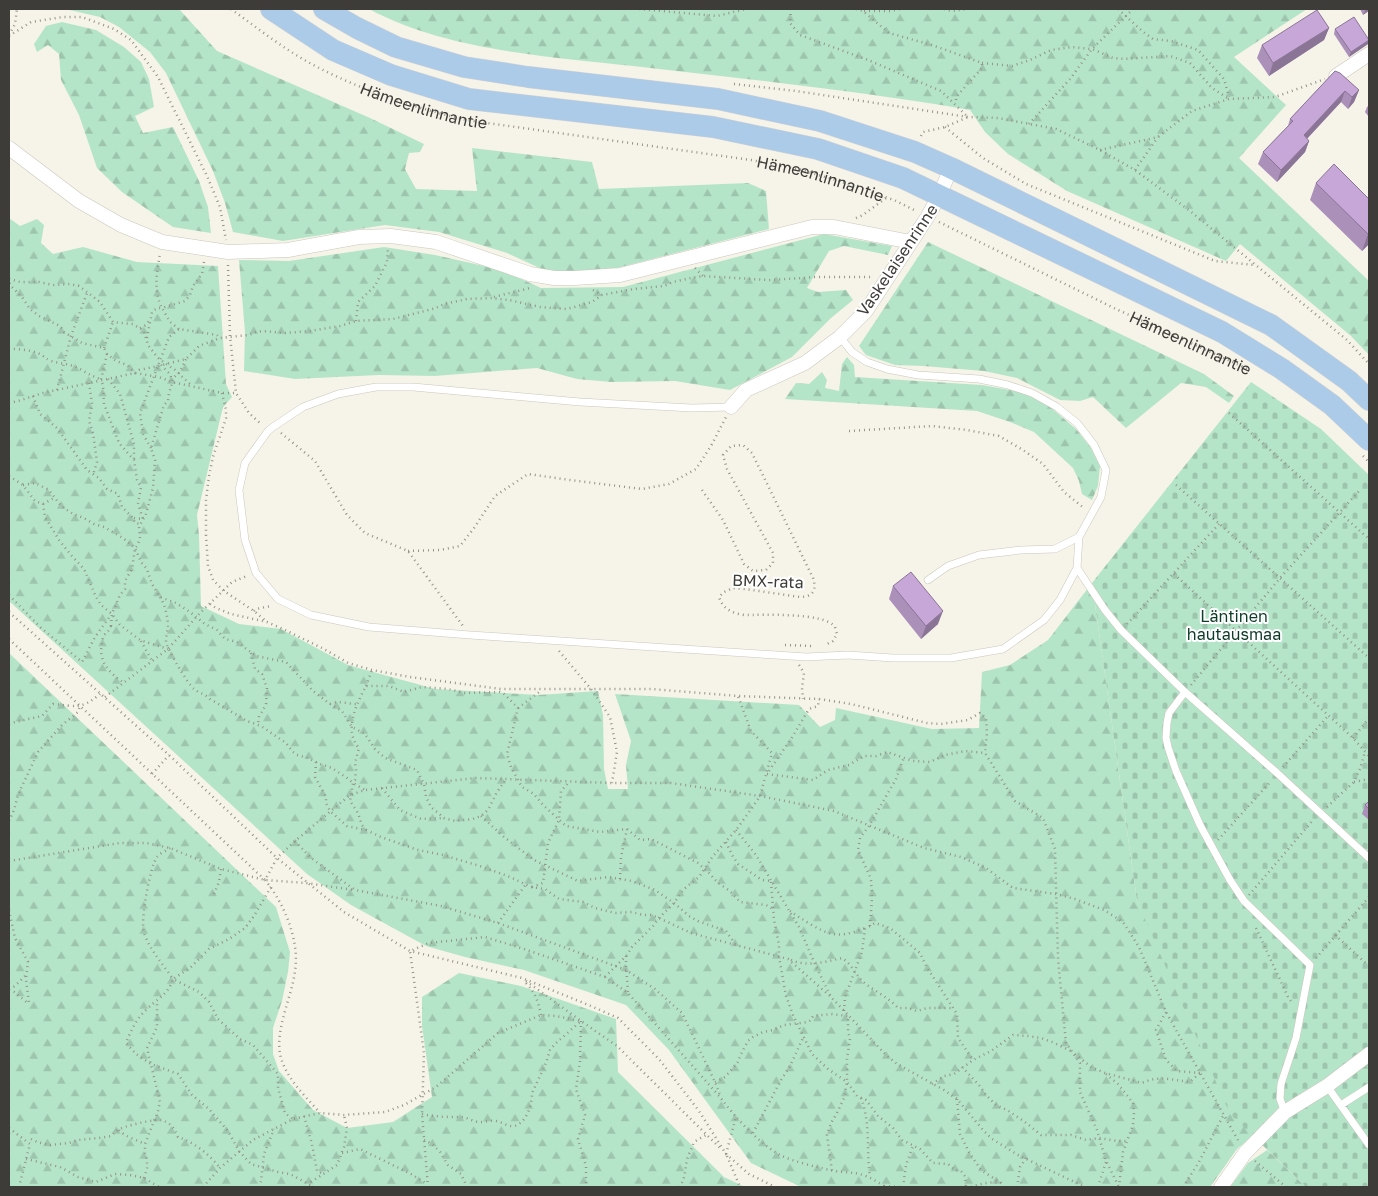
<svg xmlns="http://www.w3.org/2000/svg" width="1378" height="1196" font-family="'Golos Text',sans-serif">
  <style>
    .forest { fill: url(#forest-firs) }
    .cemetery { fill: url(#cemetery-stones) }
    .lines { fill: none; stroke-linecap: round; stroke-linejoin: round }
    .service-casing { stroke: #cbc7bd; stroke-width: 8 }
    .minor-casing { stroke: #cbc7bd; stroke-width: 15 }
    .primary-casing { stroke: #d4d4d3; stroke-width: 22 }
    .path { stroke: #95938b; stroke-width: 2.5; stroke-dasharray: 1 4; stroke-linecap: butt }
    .service { stroke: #fff; stroke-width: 7 }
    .minor { stroke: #fff; stroke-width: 14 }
    .primary { stroke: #accbe9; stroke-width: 21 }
    .wall { fill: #ab90b9 }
    .shaded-wall { fill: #8b7596 }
    .building { fill: #c7a7d7; stroke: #8b7596 }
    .labels { text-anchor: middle; stroke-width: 4; stroke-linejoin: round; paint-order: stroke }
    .street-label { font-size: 16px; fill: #3d3c38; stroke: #fff }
    .park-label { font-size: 16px; fill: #0d3c26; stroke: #fff }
  </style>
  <defs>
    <pattern id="forest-firs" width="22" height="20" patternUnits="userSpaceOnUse" patternTransform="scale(1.25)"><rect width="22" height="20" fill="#b5e5c9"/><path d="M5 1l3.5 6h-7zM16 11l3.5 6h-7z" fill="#9dc5ad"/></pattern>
    <pattern id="cemetery-stones" width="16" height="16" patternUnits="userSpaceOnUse" patternTransform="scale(1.25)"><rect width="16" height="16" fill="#b5e5c9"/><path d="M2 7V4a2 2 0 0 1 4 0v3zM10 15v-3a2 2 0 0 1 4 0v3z" fill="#9dc5ad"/></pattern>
  </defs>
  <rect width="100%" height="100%" fill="#f6f3e8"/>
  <!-- forest -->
  <path class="forest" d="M65,9H179L217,51L370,118L424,144L420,152L409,153L405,169L416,189L477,191L472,148L592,162L599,189L748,183L766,191L769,229L617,268L567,274L546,271L507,253L439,232L385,225L283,241L233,232L225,203L213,171L166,73L150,52L119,27L100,17Z
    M369,9H1307L1234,57L1286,105L1239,158L1369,281V355L1351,336L1240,244L1226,261L1067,191L1008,154L985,132L970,110C859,91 746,79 633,66C546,56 448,51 369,9Z
    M62,22L96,30L124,47L141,62L149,79L154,107L135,116L143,133L173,127L199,181L208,207L211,233L173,227L122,192L97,168L79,115L61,80L59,54L48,45L37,52L34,44L46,26Z
    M9,218L20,226L37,219L44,225L41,243L53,254L83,247L137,262L218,266L226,384L232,397L223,407L197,515L199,535L201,606L239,624L281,629L348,665L435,689L538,695L598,691L603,715L604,769L608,789H628L626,765L631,741L615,694L799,705L820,727L835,720L836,708L932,729L979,728L982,672L1010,665L1048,640L1092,583L1137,901L1253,1136L1237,1149L1210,1187H801L751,1163L669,1050L626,1005L524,970L465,957L426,946L351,905L307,874L9,601Z
    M824,234L892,246L888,255L844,246L829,251L807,288L818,292L846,290L853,300L831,318L792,357L730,390L675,381L611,382L577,379L537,368L435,376L379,375L295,379L244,371L245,332L239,260L289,261L384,247L435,255L502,270L541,288L623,287Z
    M928,242L1204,374L1234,396L1229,403L1206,387L1181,383L1126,428L1093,397L1080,401L1060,400L1017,378L984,371L923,366L895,365L866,355L859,346Z
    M847,357L854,365L855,377L982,385L1021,392L1048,405L1076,429L1091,448L1100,466L1098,486L1092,500L1082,494L1079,481L1073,468L1034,432L1010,422L977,411L785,399L796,383L809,384L822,372L827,380L825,388L839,391L842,364Z
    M9,653L276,907L290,952L288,972L282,1001L273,1028V1054L279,1071L313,1110L347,1128L393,1122L432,1097L422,1026V997L459,973L521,986L616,1019L618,1072L724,1177L745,1187H9Z
    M1267,1150L1306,1187H1230L1248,1163Z"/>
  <!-- cemetery -->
  <path class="cemetery" d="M1251,382L1321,429L1369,475V1187H1306L1230,1114L1137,901L1092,583Z"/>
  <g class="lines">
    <!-- service casing -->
    <g class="service-casing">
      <path id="service" d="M840,337L852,352L867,362L887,369L918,375L979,379L1008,385L1032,393L1057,407L1077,423L1094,445L1106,470L1101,497L1079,537L1055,549L1021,550L979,555L948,566L928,580
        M731,407L692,408L580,402L413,387H376L338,394L303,407L273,427L268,431L245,463L239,490L245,540L256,573L278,599L311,615L369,627L470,635L806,657L848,655L893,658H951L1003,649L1044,620L1060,600L1077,568
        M1079,537L1077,568L1105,610L1121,630L1185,692L1277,773L1369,858
        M1185,692L1169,713L1167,723L1166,738L1168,747L1176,771L1200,825L1230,880L1244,901L1310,965L1296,1038L1281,1084L1280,1099L1285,1112
        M1327,1086L1369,1145
        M1341,1105L1369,1087"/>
    </g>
    <!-- minor casing -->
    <g class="minor-casing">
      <path id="minor" d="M1336,76L1369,54
        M9,148L79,201L121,225L162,242L228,252L288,250L359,237L391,236L436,242L530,274L554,278H575L620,275L812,227H834L911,242
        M731,407L746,390L805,363L840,337L866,311L928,216L939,196L951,168
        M1221,1187L1245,1153L1285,1112L1327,1086L1369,1054"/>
    </g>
    <!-- primary casing -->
    <g class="primary-casing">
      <path id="primary" d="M271,9L333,50L391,75L469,99L713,127L818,149L903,178L1222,332L1282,369L1332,405L1369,440
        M324,9L357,28L396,47L464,67L528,77L718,99L820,121L915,152L951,168L1271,325L1349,381L1369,400"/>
    </g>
    <!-- path -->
    <g class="path">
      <path id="s1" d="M231,9C260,30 289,53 321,69C367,92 416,108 466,120L751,160L802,170L848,184L894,200L916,211"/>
      <path d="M639,9L717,16L746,9"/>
      <path d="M791,9L790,23L800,35L868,60L941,91L968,117L945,127L923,132L920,138"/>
      <path d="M856,9L863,11L889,33L932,45L982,63V68L956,97V104"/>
      <path d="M944,9L952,11L967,9"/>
      <path d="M1118,9L1142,31L1153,39L1171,41L1198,50L1224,79L1229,97"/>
      <path d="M864,11H890L900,9"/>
      <path d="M9,35L15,24L17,9"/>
      <path d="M9,36L31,22L63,17H82L114,29L131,40L158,77L207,176L220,207L226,240"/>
      <path d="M982,63L1012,66L1030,60L1051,50L1072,47L1092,49L1113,58L1124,59L1170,56L1190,63L1212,88L1229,99"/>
      <path d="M734,84L796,91L968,117L998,118L1056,129L1100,150L1135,170L1190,211L1347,340L1369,364"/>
      <path d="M1029,124L1070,79L1092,49L1133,9"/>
      <path d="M945,127L983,158L1026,184L1215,261L1255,265"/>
      <path d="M1100,150L1158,137L1192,111L1229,99L1275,97L1325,79"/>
      <path d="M1135,170L1158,137"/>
      <path d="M856,218L863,215L886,198"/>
      <path id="s2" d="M939,222L1116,309L1250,370"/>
      <path d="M228,265L230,336L236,393L249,413L262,425"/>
      <path d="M695,268L703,276"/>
      <path d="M9,278L10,285L22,297L30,309L39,316L60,326L64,332L82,343L104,348L107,354L116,361L127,365L135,373L139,370L158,366L186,359L199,346L220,338L249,335L256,332L263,331L285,333L310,331L340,326L356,321L393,319L436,308L444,304L467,299L492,298L498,299L509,300L540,307L567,309L592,302L602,295L634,289L664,286L673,282L691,278L703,276L768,280L805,278L812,277H872"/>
      <path d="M9,279L20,282H39L53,285L70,284L79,286L100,302L113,322L132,324L140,328L144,332L148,345L158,358L175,370L192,386"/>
      <path d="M593,290L602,295"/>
      <path d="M494,297L530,288"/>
      <path d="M356,321L358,302L375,286L387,262L388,248"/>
      <path d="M140,328L146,325L149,321"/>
      <path d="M179,329L170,322L162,308L185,301L190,295L193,286L202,274L204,262"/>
      <path d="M147,338L152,312L157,308H162C153,291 157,272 160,254"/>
      <path d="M104,348L113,322"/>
      <path d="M9,349C19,349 35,350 43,356C47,358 45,358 49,360C58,364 67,363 76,367C84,371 91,376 100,379"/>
      <path d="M107,354L101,380L103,385L104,404L119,443L134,460L137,480L141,487L138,504L143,519L133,518"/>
      <path d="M161,365L170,374L172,380"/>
      <path d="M108,379L120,394L134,444V459"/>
      <path d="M89,383L92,404L89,421L93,433L97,462L93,475"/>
      <path d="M57,390L71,336L87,293"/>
      <path d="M222,393L226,410V418L213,457L209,476L206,500V535L208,566L213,580L224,591L254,611L266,621"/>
      <path d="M33,396L40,414L57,428L87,470L99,478L107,489L118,494L122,507L133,518L135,523L141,524"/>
      <path d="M9,403L18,401L43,393L135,373L159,377L172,382L222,393H236"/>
      <path d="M1229,413L1369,539"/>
      <path d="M849,431L932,426L967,430L999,436L1023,450L1043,464L1064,492L1084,508"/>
      <path d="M281,433L315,461L347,515L365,533L408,551L463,626"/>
      <path d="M151,448L143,434L140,413L169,337L179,329L217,335L220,338"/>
      <path d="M1363,456L1369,462"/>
      <path d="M9,476L23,485L35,501L43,504L45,517L59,540L71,555L84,569L96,597L101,605L112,614L120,625L140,640L168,649"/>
      <path d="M23,485L35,483L49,490L61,506L73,514L84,518L94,524L104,527L123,538L135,548L141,562L147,569L152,584L160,597L176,603L190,612L205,624L217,630L225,639L237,642L256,656L286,662L313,691L330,704L342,711L352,727L365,734L375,749L385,758L417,770L424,784L426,797L431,807L444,818L455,821L473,819L481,816L488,810L497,792L507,778"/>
      <path d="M1176,485L1369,658"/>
      <path d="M702,490L723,520L744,564L753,571L766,570L773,563V553L727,469L723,455L731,446L743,445L752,453L813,578C817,590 813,597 800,597L745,589L733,588L724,592L719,597C723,609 732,613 744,615C762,615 825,612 835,627C835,627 837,634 837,634L833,641L825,645"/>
      <path d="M43,504L54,498"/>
      <path d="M408,551L440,550L460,546L474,528L495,496L528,474L570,480L642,489L669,484L696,469L711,446L726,417"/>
      <path d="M1174,574L1353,738L1369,756"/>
      <path d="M9,595L40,627L82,662L95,637L111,615"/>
      <path d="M160,597C165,605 168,617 168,627C167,632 166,637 166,642C167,648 188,685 194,689C199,693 205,694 210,699L247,721L261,726L286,743L293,752L297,755L308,758L320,764L332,768L347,778L353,783L365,790"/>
      <path d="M210,604L216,608L231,614L267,622L283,629L322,648L348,663L372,670L410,677L501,689H651L738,696L819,699L851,704L927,723L941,724L968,720L980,713L986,718L987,733L985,753"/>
      <path d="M254,611L256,609L271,606"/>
      <path d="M9,612L169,755L277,858L344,912L410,951L522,978L591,1006L618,1018L659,1059L699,1111L726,1154L749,1174L775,1187"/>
      <path d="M1127,624L1219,524"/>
      <path d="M111,626L112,614L120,595L125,589V581L132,569L135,548L137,546L140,539L139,527L146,514L153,488L155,460L151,448L164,405L168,401L169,392L171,388L173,378L180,372L186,359"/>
      <path d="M111,626C109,631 107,632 104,635C103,636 102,642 102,643C98,661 109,673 123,682"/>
      <path d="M9,639L265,880L277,858L295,841L350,795L365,790L476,778L612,783H671L760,796L834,811L924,848L961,857L986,868L1013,888L1056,894L1075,899L1104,910L1123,922L1139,947L1166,1012L1239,1142"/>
      <path d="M141,641L152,661"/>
      <path d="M785,645L812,646"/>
      <path d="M559,651L591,689L610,717L617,752L612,783"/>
      <path d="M251,653L255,669L262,674L267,688L266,704L262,712L259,716L258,725"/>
      <path d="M799,665L804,673L802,688L803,699"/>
      <path d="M1191,685L1280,578L1360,490"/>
      <path d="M366,686L372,670"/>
      <path d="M105,697L168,649L200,613L232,582L247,576"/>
      <path d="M330,704C338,700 348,704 357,704"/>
      <path d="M518,708L542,690"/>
      <path d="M9,724L15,722L42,716L53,704C76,706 81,710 100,694"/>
      <path d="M1353,738L1369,718"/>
      <path d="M316,762L315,777L326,797V803L330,811L347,826L366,830L381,837L418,850L443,855L483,867L510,877L531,887L545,889L559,899L583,902L595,908L615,913L632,912L643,915H651L659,918L691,933L788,959L831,997"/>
      <path d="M1283,767L1328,716"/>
      <path d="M769,771L791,739L809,709L818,706L819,699"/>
      <path d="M152,774L169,755"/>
      <path d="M767,774L813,780L828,770L849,765L864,756H876L887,752L913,761L930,762L945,755L965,751L985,753L1015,801L1043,818L1055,849L1058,959L1066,1043L1080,1063V1092L1097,1130L1106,1161L1119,1187"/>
      <path d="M1354,782L1369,779"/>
      <path d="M382,788L400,810L421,819L444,818"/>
      <path d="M1327,807L1354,782L1360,769L1365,752"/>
      <path d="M481,816L504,837L534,860L578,881L608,877L632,881L655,890L674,903L689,916L698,921L726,931L735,944"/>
      <path d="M9,821L14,810L18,795L38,752L62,725L78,712L80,706"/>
      <path d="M366,830L362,825L358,813L350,801L353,783L355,780L356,770L355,763L359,748C343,731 357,703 366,686H389L404,692L422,687L448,689L465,693L500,692L503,693L518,708L507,754L511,767L522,787L534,794L543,805L566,826L600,832L627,829L640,840L651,839L698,863L709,873L718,883L730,891L740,902L766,905L773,909"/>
      <path d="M736,830L756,855L781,897L799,927L814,962L831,997L886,1055L897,1064L944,1090L957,1099L983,1130L992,1139L1018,1155L1085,1187"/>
      <path d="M1218,840L1271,781"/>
      <path d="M295,841L311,858L355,890L441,906L498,923L626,970L655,989L682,1013L715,1082L720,1095"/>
      <path d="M726,842L732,855L738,864L762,880L771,881"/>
      <path d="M170,848C166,851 160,853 157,857C150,866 140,922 144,933C150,950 162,963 173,979C168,995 158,998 147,1009C137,1018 131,1030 126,1043L136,1054L151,1064L178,1074L192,1095L209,1109L228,1131L239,1151L251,1164L278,1172L290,1174L312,1186"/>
      <path d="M9,861L120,843H146L170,848L221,869L265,880L306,883L354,890"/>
      <path d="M620,879L621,857L627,829"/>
      <path d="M265,880C284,903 300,941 295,971C292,998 272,1034 282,1061C289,1081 306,1097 320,1113"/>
      <path d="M771,882L774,920L779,945V957L786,996L793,1015L812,1054L828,1069L847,1082L857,1096L866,1100L878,1116L893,1128L902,1140L920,1149L933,1163L948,1164L955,1170L961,1171L965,1176L966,1187"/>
      <path d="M271,887L254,916L245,928L229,939L209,949L190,968L173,979L199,992L209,1002L218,1019L240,1039L253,1045L278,1074V1088L285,1113L293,1119"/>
      <path d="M532,887L543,883L548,843L559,820L561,791L570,781"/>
      <path d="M214,894L219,882L221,869"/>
      <path d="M1249,895L1314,819"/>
      <path d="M9,910L15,938L28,962L26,979L29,1004"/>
      <path d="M790,911C800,918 821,932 833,934C844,936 855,932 865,928"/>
      <path d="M498,923L526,884"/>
      <path d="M870,926L872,899L871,879L858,850L860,838L869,826L896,779L904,757"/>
      <path d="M1256,928L1288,997L1293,1004"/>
      <path d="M1335,935L1369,966"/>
      <path d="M626,956V965L628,993"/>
      <path d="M1316,958L1369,897"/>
      <path d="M791,960C807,967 825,962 842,958C854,966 856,977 866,984C876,992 889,998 898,1008H908L917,1011L927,1008H952"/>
      <path d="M605,977L627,955L632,947L653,926L659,918L674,903L684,889L699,877L713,856L736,830L752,808L760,796L772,753L751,731L738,696"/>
      <path d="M526,981L581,1021L617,1046L722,1150"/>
      <path d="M526,983C536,994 538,1001 541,1015"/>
      <path d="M9,989L15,986L27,974"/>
      <path d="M9,990L14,992L29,1004"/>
      <path d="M844,1011L845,997L862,952L865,929L875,923L890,928L920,953L926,966L957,1014L958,1038L973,1060"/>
      <path d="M1166,1012L1156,1030L1166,1060L1177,1071L1200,1073"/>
      <path d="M581,1021L580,1062L576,1089L585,1115L578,1139L586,1166V1187"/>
      <path d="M1075,1054L1091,1067L1105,1073L1142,1083C1159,1075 1172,1080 1190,1082L1200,1073"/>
      <path d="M962,1067L979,1085L986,1095L996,1105L1007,1110L1025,1122L1041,1135H1071L1086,1140L1099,1138L1117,1141H1127"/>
      <path d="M1106,1074L1118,1084L1133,1103L1134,1113L1133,1125L1123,1152L1119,1187"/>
      <path d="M715,1082L725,1077L738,1062L740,1056L748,1041L753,1037L763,1032L773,1030L784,1025L808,1022L811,1020L813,1016L831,1014L848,1016V1031L850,1039L847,1059V1082L844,1098L837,1113L831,1123L827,1135L832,1171"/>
      <path d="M932,1084L944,1076L954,1074L973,1060L991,1051L1013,1035L1028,1036L1041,1038L1052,1042L1071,1051"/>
      <path d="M861,1098C871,1124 866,1150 870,1177"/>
      <path d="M957,1099L960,1134L969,1152L981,1170L1001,1183"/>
      <path d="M422,1114C435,1117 448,1117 461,1117C467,1117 473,1122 480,1122C485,1122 491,1120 496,1121C502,1122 508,1127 514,1126C527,1123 532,1104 532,1093L546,1063L550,1050L555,1044L581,1021"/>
      <path d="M304,1116L312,1144L317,1171L324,1174"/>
      <path d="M9,1128L30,1144L19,1187"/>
      <path d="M119,1130C125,1137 137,1140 145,1144"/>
      <path d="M753,1133L781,1080L790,1066L804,1036"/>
      <path d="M31,1139L37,1142L50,1145L69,1143L78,1140L99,1138L112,1136C114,1133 115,1132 118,1130C123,1126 155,1119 161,1120C170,1122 175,1129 178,1137C194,1142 210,1155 220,1168"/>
      <path d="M424,1140L432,1144L440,1152L448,1165L461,1174L467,1187"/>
      <path d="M342,1153L360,1149L411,1174L427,1184"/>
      <path d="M726,1154L736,1117"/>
      <path d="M727,1156L740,1187"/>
      <path d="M26,1159L60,1167L78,1177L96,1182L115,1174L130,1175L144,1178L159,1187"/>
      <path d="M1255,1161L1286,1187"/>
      <path d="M144,1178L147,1168V1161L145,1153V1144L158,1111L160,1102L147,1048L157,1027V1002"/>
      <path d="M884,1186L900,1187"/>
      <path d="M203,1187L220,1168L253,1140L293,1119L320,1113L344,1115L385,1112L404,1105L436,1087L498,1033L541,1015L556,1016L581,1021"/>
      <path d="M259,1187L261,1181L264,1154L274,1129"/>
      <path d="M312,1187L311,1182L337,1165L344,1147L347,1128L344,1115"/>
      <path d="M428,1187L422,1114L424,1053L410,951L429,943L485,937L524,949L605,977L628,993L720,1097C734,1116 755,1139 775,1152C785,1160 817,1167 830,1170C838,1172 846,1172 853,1173C865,1174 875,1180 885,1187"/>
      <path d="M679,1187C687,1178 684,1165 689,1154C691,1150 692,1147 694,1142L706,1135"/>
      <path d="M903,1187L906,1165L913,1146"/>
      <path d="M971,1187C981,1184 991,1181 1001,1183L1004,1187"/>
      <path d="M1017,1187L1020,1167L1026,1158"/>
      <path d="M1098,1187L1106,1162"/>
      <path d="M1183,1187L1199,1162L1224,1114"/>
    </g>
    <!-- service -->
    <use href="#service" class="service"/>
    <!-- minor -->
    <use href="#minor" class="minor"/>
    <!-- primary -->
    <use href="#primary" class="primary"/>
  </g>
  <!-- wall -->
  <path class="wall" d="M1360,9H1369L1363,15Z
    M1329,28L1324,40L1269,76L1257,58L1262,45Z
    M1335,29L1369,40L1368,44L1349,57L1334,34Z
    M1335,71L1359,90L1354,102L1348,109L1341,102L1307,139L1309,141L1305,152L1277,182L1258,164L1263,152L1288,126L1290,119Z
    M1369,105V117L1365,112L1367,107Z
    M1316,183L1369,199V245V244L1362,251L1310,200Z
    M893,586L938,624L921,639L889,599Z
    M1369,801V820L1362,814L1365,805Z"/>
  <!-- shaded-wall -->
  <path class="shaded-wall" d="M1366,9H1369V11L1363,15Z
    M1329,28L1324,40L1269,76L1273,63Z
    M1369,40L1368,44L1349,57L1351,52Z
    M1359,90L1354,102L1348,109L1352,97Z
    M1345,91L1341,102L1299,147L1304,135Z
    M1309,141L1305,152L1277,182L1281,170Z
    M1369,233V244L1362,251L1368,234Z
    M943,611L938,624L921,639L926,626Z"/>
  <!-- building -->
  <path class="building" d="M1317,10L1329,28L1273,63L1262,45Z
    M1354,17L1369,40L1351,52L1335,29Z
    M1335,71L1340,73L1359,90L1352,97L1345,91L1304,135L1309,141L1281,170L1263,152L1293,121L1290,119Z
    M1334,164L1369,199V233L1368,234L1316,183Z
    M911,572L943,611L926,626L893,586Z
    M1369,801V809L1365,805Z"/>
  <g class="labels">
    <!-- street labels -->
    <g class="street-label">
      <text dy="6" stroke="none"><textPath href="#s1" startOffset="218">Hämeenlinnantie</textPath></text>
      <text dy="6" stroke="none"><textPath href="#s1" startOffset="622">Hämeenlinnantie</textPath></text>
      <text transform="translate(897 260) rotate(-56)" y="6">Vaskelaisenrinne</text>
      <text dy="6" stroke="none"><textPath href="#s2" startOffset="279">Hämeenlinnantie</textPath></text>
      <text transform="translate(768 581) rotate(2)" y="6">BMX-rata</text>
    </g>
    <!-- park labels -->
    <g class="park-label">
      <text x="1234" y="622">Läntinen<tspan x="1234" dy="18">hautausmaa</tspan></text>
    </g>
  </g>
  <!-- border -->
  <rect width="1378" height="1196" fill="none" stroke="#3d3c38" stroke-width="20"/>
</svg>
